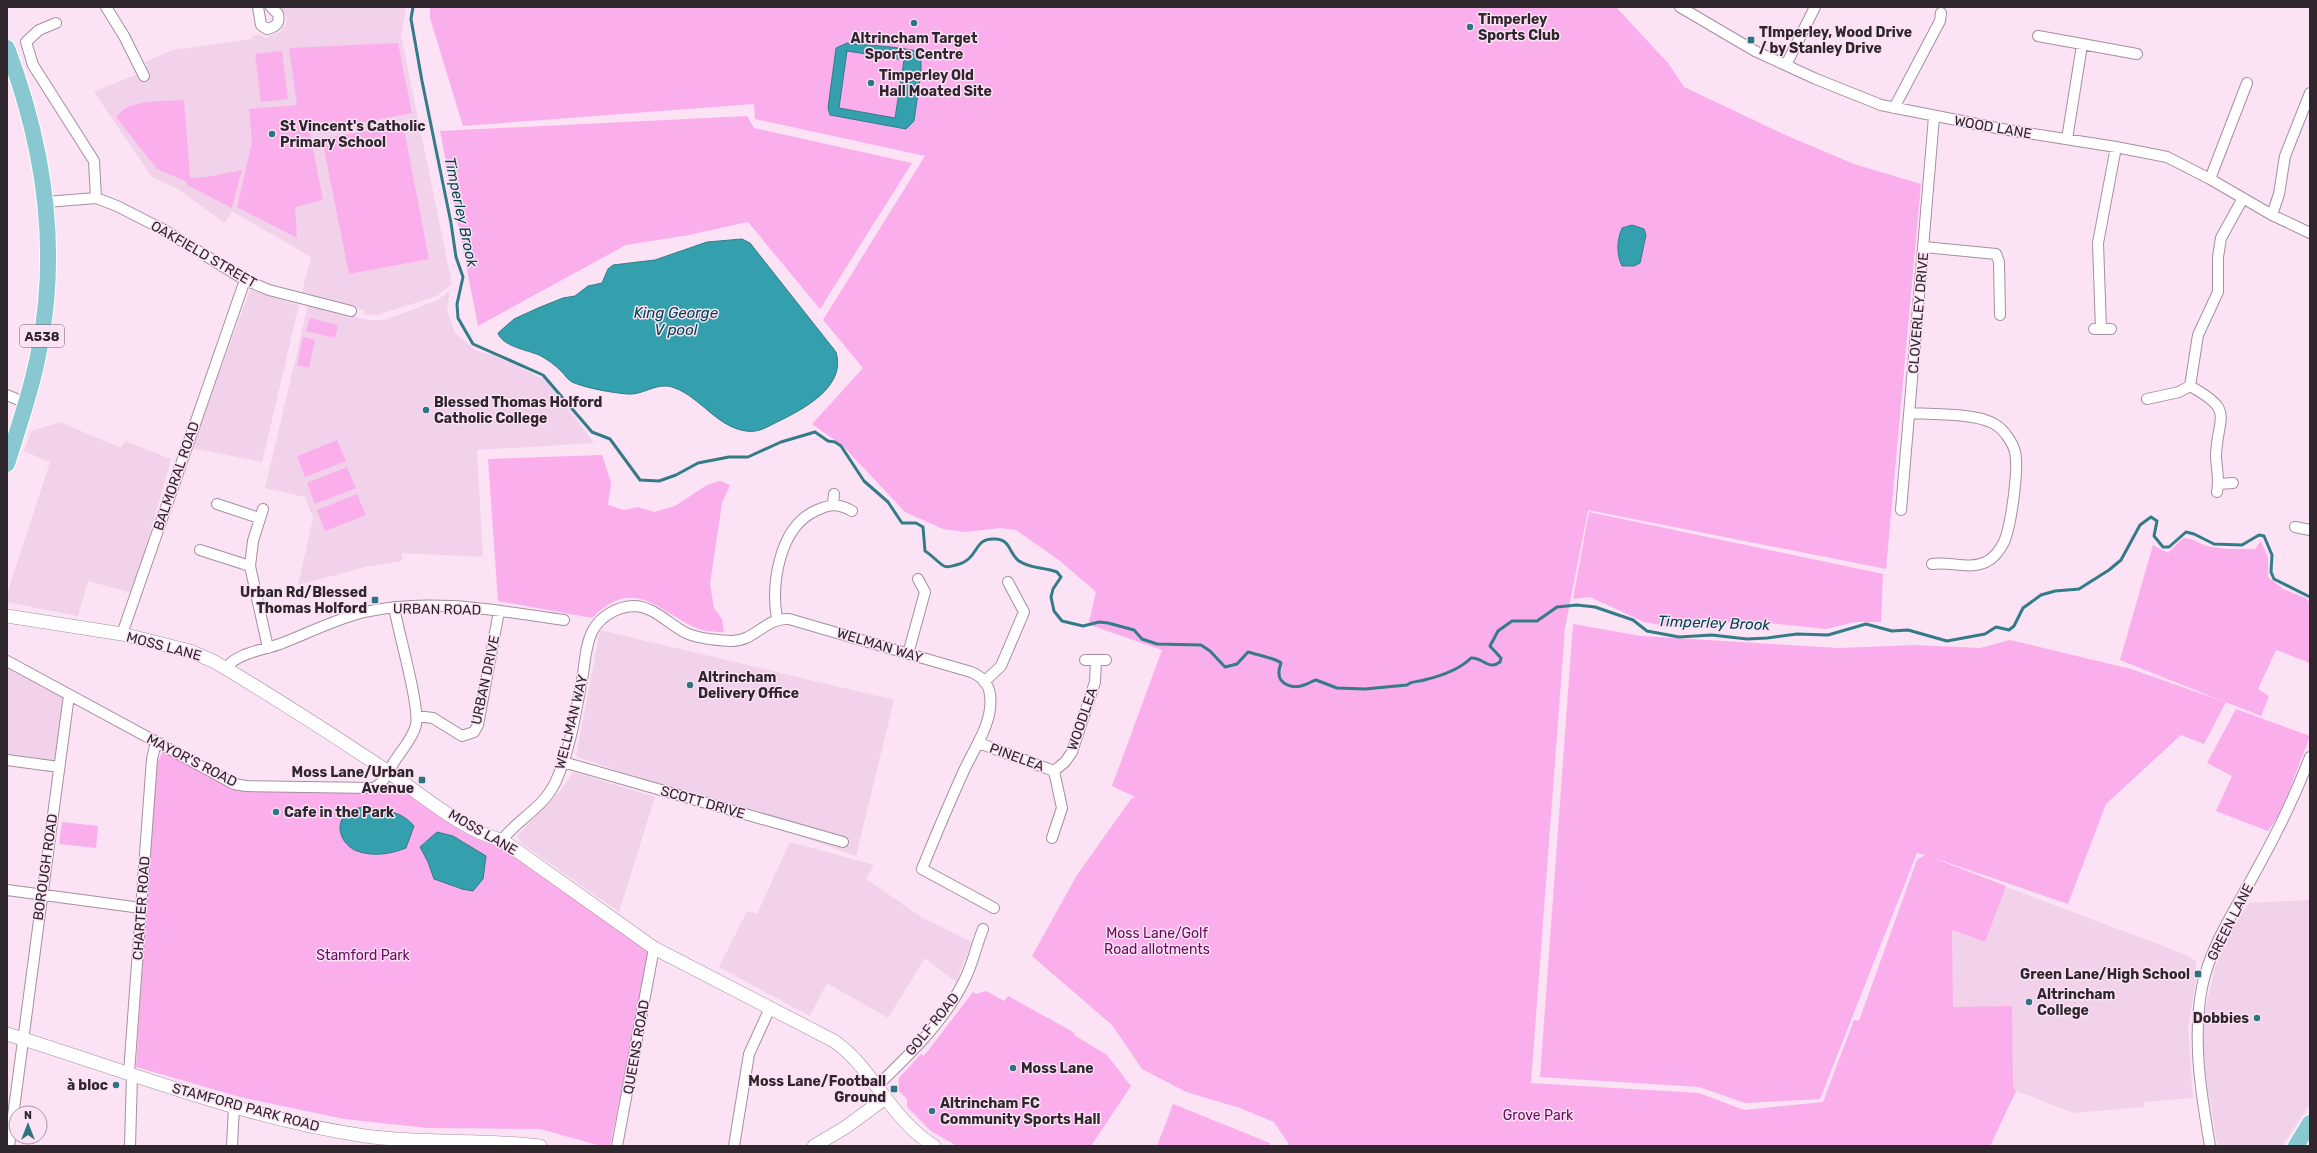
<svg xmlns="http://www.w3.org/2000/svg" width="2317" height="1153" font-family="Rubik,sans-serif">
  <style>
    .built { fill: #f1d2ea }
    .green { fill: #fbaeec }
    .water { fill: #34a0ad; stroke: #337c87; fill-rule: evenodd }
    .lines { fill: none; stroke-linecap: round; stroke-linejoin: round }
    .stream { stroke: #337c87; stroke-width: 3 }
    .minor-casing { stroke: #a58fa0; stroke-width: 12 }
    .tertiary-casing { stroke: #a58fa0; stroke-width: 14 }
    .primary-casing { stroke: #fff; stroke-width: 18 }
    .minor { stroke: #fff; stroke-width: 10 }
    .tertiary { stroke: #fff; stroke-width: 13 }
    .primary { stroke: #89c8d0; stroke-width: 16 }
    .poi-dot { fill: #2d757e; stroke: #fbe2f5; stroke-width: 1.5 }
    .labels { text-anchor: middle; stroke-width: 3; stroke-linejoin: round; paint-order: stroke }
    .shield { fill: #fbe2f5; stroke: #6d5f6a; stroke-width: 1 }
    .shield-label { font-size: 13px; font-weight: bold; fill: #30272e }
    .poi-label { font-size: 14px; font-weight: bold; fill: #30272e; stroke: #fbe2f5; text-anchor: start }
    .street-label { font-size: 14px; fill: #30272e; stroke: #fbe2f5 }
    .park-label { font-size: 14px; fill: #670a5d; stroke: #fbe2f5 }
    .water-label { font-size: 15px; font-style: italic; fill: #02454c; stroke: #fbe2f5 }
  </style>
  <rect width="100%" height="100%" fill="#fbe2f5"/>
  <!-- built -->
  <path class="built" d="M281,7H406L401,35L452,284L437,296L377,315L364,314L365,310L301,296L311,257L232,211L225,223L176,188L152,177L94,92L135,75L148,66L145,62L172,50L252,39V36L259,35L267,38L269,36L280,32L285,26L287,18Z
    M250,290L299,305L262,462L192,448Z
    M450,290L447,310L455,333L476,351L494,355L541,378L544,376L594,443L477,450L483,557L402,553V561L365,567L298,585L313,518L305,497L265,488L308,305L368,320H385L438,300Z
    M60,422L121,448L125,441L171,459L133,593L88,581L78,616L7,602V594L50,462L24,451L31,431Z
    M600,630L894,700L856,856L576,756Z
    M7,666L66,696L56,761L7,754Z
    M573,772L655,797L619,912L521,843L517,836L562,789Z
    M790,842L874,865L866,879L923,918L972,942L956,982L925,958L888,1018L827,983L810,1016L719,967L747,911L757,914Z
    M1925,856L2184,954L2196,961V980L2188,1028L2193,1098L2144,1102V1107L2074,1113L2016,1091L1990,1146L1854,1020L1859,1021L1917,860Z
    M2310,900V1104L2282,1146H2219L2216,1138L2207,1083L2203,1046L2205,1011L2216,965L2229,934L2249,903Z"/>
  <!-- green -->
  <path class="green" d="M430,7H1616L1668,63L1684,87L1783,134L1854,164L1921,184L1886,569L1588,510L1565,628L1531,1083L1699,1093L1744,1110L1823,1102L1854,1020L1859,1021L1917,860L1925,855L1917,853L1820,1099L1745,1103L1699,1087L1540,1077L1573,624L1641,636L1838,648L1915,645L1980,648L2010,640L2131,669L2225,702L2120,660L2153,545L2168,553L2183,538C2194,538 2197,543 2207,546C2222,550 2239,549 2255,549L2261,541L2268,558V577L2283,589L2306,598L2310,603V663L2276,650L2258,689L2269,696L2261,716L2226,702L2204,744L2181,735L2106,804L2068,904L1928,856L2006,886L1985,942L1953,930L1952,932L1953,1007L2012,1006L2013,1087L2016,1091L1990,1146H1290L1274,1122L1240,1108L1186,1092L1142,1069L1112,1025L1032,956L1077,875L1131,799L1135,797L1112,786L1162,650L1093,626L1089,622L1096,592L1059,560L1016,530L1000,528L965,532L943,529L905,512L843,446L812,424L863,368L823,320L925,156L755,119L754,104L463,126L430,18Z
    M398,43L412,113L310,133L323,200L295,207L297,238L237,207L252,142L249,109L297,105L289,48Z
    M282,51L288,99L261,102L255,54Z
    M184,100L190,177C200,180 229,172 242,170L232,208L187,185V182L157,169L116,117C130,98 163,102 184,100Z
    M747,116L754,128L912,163L820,309L748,222L689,235L626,245L478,326L440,131Z
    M403,124L429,259L349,274L322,139Z
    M310,318L338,325L335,338L306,331Z
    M303,337L315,340L309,368L297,365Z
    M337,440L346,461L305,477L297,456Z
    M602,455L611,482L608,505L624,510L638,507L654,512L675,506L707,485L720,481L730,485L722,503L710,584L714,608L722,619L724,632C716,632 707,632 699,629C659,613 636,574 592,618L498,601L488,459Z
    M347,467L356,488L315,504L307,483Z
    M357,494L366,515L325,531L317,510Z
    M1589,512L1883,574L1881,622H1855L1826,629L1748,621L1672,627L1644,622L1590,597L1573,599Z
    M2236,709L2310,736L2281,812L2268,831L2216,811L2232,776L2207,763Z
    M164,749L226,783L379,790L405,786L533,868L650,951L610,1146H601L540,1129L428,1128L344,1119L240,1097L136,1067L155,767Z
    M62,822L98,826L96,848L59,844Z
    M986,991L1004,1001L1008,996L1075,1033L1074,1035L1107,1055L1131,1086L1091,1146H957L931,1131L907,1107V1099L898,1090L899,1078L921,1054L924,1056L973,992L976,994Z
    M1173,1104L1270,1143L1269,1146H1157Z"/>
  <!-- water -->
  <path class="water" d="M847,43C872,46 896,46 921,52V72L914,121L906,129L830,115L828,108L836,48ZM847,51L904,60L895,118L839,108Z
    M1632,225L1644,229L1646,235L1640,263L1634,266H1622C1616,254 1617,240 1622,228Z
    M742,239L750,243L836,352C847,387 802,410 777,422C767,427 758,433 746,431C717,427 701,398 675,388C657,381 645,395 628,394C613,393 585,388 572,382C567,379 565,375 561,371C555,365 547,359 539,355C527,350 502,346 498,333L514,319L538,308L563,298L575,296L588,286L602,283L608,269L613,265L655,260L707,242Z
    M363,807C382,809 402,811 414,826L406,848C391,854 373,857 357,851C341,845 333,824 348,812C352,809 358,808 363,807Z
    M437,832L453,836L486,856L483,879L473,891L462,889L434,879L428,862L420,847Z"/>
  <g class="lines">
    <!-- stream -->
    <path class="stream" d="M413,7L411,19L422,81L451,223L456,257L463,277L457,304L458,318L473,344L543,375L592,432L610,439L640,480L659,481L676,475L698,463L729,457H748L781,442L815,432L828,441L835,442L841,446L864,481L888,502L902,523H916L923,527L925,551C932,555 937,562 944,566C948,568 952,566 956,565C981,559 972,537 996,539C1011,540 1009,554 1019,561C1031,569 1044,567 1057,572L1061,577L1053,589L1051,597L1054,611L1062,621L1083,626L1099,622L1108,623L1134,630L1142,639L1157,644L1201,645L1210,651L1225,667L1237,664L1248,652C1254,654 1278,659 1281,663C1280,666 1279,669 1279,672C1278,685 1294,689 1304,685C1308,684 1312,681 1316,680L1337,688L1365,689L1407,685C1411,681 1418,682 1424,680C1441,676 1459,670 1471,658C1483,657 1488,671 1500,662L1501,658L1490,646L1498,631L1512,621H1537L1557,607L1577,605L1595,607L1633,620L1647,631L1679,637L1712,635L1747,639L1767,638L1797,634L1828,635L1866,624L1892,631L1908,630L1947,641L1985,634L1996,627L2009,630L2014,626L2023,608L2041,595L2055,591L2079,589L2109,570L2121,560L2140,525L2151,517L2157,521L2154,536L2163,547H2169L2186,532L2194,534L2214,544L2242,545L2259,535L2264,536L2272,555L2271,572L2274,579L2310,597"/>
    <!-- minor casing -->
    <g class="minor-casing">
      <path id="minor" d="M106,7L124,36L144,76
        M258,7L261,25L267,29C276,27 280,23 278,14L271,7
        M1680,7L1755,51L1816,79L1881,105L2002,129L2116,147L2167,157L2210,179L2272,215L2310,233
        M56,23L39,30L26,42L33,65L94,161L96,198
        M2038,36L2137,54
        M1786,65L1815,7
        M1894,108L1940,21L1941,13
        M2067,139L2082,45
        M2210,179L2247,83
        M46,202L96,198L117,206L164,230L245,280L269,290L351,311
        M2272,215L2279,194L2285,156L2310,93
        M1924,247L1996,254L1999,262L2000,315
        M2094,329H2111
        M2101,329L2098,243L2116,147
        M2190,386C2235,411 2218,414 2216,455C2216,467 2220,479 2217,492
        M7,395L26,403
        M2147,399L2179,392L2190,386L2198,335L2218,292V257L2221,238L2243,198
        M1909,413C1930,414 1980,413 1996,425C2004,430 2013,443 2015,452C2019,469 2011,526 2004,542C2000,550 1994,558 1986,562C1969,570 1950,561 1932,564
        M2219,484L2233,483
        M217,504L259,518
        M833,504L834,494
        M263,509L253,541L250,566L268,648
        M1901,510L1934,117
        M2295,527L2310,530
        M200,550L250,566
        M777,619C771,584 779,528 815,511C830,504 837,503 852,511
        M122,634L245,280
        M908,654L925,592L918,579
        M1085,660H1106
        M7,661L234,784L246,786L373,788C383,785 389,771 394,762C401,751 413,738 416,725C420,706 398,631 394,607
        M226,668C237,653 263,650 280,644C309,633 335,619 365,612C430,597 500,611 564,620
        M984,682L1001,666L1024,612L1008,582
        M416,716L433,718L462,736L474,732L478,725L499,611
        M979,743L1054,771
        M7,760L59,767
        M563,762L843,842
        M1054,771L1065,762L1072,752L1095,682L1096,660
        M1052,838L1062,808L1054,771
        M502,840C518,819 543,808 555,783C571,749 576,710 583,674C585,660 586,643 593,630C601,616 617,607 633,606C654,606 668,624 686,633C700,639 716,640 731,641C754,642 766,617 789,619L971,672C981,676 989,684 990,695C994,723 972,751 962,775C948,806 935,837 922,869L994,908
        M7,890L141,908
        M129,1073L152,759L156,742
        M876,1087C908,1056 944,1022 964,981C973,964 976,946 983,929
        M9,1146L69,695
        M130,1146L132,1075
        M232,1146L234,1107
        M617,1146L654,948
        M734,1146L749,1054L770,1008
        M2210,1146C2201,1093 2192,1040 2202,987C2211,944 2237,907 2257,869C2277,833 2295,796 2310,757"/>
    </g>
    <!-- tertiary casing -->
    <g class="tertiary-casing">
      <path id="tertiary" d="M7,616L122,634L190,651L215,662C274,697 333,735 390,773C420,794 467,833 502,840L654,948L834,1041C874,1069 889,1118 934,1146
        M7,1034C125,1070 242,1118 365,1136C423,1144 482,1139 540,1146
        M814,1146L846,1127L884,1099"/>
    </g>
    <!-- primary casing -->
    <g class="primary-casing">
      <path id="primary" d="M7,48C43,143 59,244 40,345C33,386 19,425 7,464
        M2296,1146L2310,1123"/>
    </g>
    <!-- minor -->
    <use href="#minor" class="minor"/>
    <!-- tertiary -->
    <use href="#tertiary" class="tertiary"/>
    <!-- primary -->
    <use href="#primary" class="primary"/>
  </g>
  <!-- markers -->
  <g class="poi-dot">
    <circle cx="914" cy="23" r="4"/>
    <circle cx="1470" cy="27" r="4"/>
    <rect x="1747" y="36" width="8" height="8" rx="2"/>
    <circle cx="871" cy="83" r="4"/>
    <circle cx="272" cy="134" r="4"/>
    <circle cx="426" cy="410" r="4"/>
    <rect x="371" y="596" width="8" height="8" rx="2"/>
    <circle cx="690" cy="685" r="4"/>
    <rect x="418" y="776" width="8" height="8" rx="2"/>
    <circle cx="276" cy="812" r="4"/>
    <rect x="2194" y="970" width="8" height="8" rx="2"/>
    <circle cx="2029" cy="1002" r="4"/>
    <circle cx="2257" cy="1018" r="4"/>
    <circle cx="1013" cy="1068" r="4"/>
    <circle cx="116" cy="1085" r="4"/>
    <rect x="890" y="1085" width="8" height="8" rx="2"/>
    <circle cx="932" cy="1111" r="4"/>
  </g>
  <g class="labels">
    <!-- shield labels -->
    <rect class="shield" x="20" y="325" width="44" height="22" rx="3"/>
    <g class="shield-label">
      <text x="42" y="341">A538</text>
    </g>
    <!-- poi labels -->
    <g class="poi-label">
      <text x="1478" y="24">Timperley<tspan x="1478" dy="16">Sports Club</tspan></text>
      <text x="1759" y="37">TImperley, Wood Drive<tspan x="1759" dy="16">/ by Stanley Drive</tspan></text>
      <text x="914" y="43" text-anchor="middle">Altrincham Target<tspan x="914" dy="16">Sports Centre</tspan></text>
      <text x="879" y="80">Timperley Old<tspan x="879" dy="16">Hall Moated Site</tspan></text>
      <text x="280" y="131">St Vincent's Catholic<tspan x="280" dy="16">Primary School</tspan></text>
      <text x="434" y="407">Blessed Thomas Holford<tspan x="434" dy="16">Catholic College</tspan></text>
      <text x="367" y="597" text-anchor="end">Urban Rd/Blessed<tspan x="367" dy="16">Thomas Holford</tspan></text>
      <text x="698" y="682">Altrincham<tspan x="698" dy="16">Delivery Office</tspan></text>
      <text x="414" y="777" text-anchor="end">Moss Lane/Urban<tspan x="414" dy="16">Avenue</tspan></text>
      <text x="284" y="817">Cafe in the Park</text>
      <text x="2190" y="979" text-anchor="end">Green Lane/High School</text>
      <text x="2037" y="999">Altrincham<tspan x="2037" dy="16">College</tspan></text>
      <text x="2249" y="1023" text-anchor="end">Dobbies</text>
      <text x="1021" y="1073">Moss Lane</text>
      <text x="886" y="1086" text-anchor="end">Moss Lane/Football<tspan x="886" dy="16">Ground</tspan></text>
      <text x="108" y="1090" text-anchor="end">à bloc</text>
      <text x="940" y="1108">Altrincham FC<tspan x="940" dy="16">Community Sports Hall</tspan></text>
    </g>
    <!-- street labels -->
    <g class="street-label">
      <text transform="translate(1993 127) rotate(10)" y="5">WOOD LANE</text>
      <text transform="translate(204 254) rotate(30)" y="5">OAKFIELD STREET</text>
      <text transform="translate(1918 313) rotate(-85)" y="5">CLOVERLEY DRIVE</text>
      <text transform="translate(176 476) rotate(-71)" y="5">BALMORAL ROAD</text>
      <text transform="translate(437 609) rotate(1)" y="5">URBAN ROAD</text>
      <text transform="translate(880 645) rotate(17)" y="5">WELMAN WAY</text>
      <text transform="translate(164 646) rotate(15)" y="5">MOSS LANE</text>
      <text transform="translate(485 680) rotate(-78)" y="5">URBAN DRIVE</text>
      <text transform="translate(1082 719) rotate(-71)" y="5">WOODLEA</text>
      <text transform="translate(571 722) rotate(-76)" y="5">WELLMAN WAY</text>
      <text transform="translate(1017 757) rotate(20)" y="5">PINELEA</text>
      <text transform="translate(192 760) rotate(27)" y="5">MAYOR'S ROAD</text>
      <text transform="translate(703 802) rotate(16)" y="5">SCOTT DRIVE</text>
      <text transform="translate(483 832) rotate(30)" y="5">MOSS LANE</text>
      <text transform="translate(45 867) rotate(-82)" y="5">BOROUGH ROAD</text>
      <text transform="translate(141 908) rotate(-86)" y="5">CHARTER ROAD</text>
      <text transform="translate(2230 922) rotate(-63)" y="5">GREEN LANE</text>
      <text transform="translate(932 1024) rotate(-51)" y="5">GOLF ROAD</text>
      <text transform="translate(636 1047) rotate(-80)" y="5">QUEENS ROAD</text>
      <text transform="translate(246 1107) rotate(15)" y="5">STAMFORD PARK ROAD</text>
    </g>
    <!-- park labels -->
    <g class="park-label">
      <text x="1157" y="938">Moss Lane/Golf<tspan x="1157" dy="16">Road allotments</tspan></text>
      <text x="363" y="960">Stamford Park</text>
      <text x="1538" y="1120">Grove Park</text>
    </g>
    <!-- water labels -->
    <g class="water-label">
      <text transform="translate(461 212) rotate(78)" y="5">Timperley Brook</text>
      <text x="676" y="318">King George<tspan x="676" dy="17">V pool</tspan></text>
      <text transform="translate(1714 623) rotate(2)" y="5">Timperley Brook</text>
    </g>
  </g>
  <!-- border -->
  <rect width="2317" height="1153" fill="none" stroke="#30272e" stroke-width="16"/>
  <!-- north arrow -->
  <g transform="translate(28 1125)"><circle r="19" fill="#fbe2f5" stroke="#aa97a5"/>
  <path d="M0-3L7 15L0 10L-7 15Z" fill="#2d757e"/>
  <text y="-6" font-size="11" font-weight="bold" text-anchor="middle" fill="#30272e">N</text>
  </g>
</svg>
